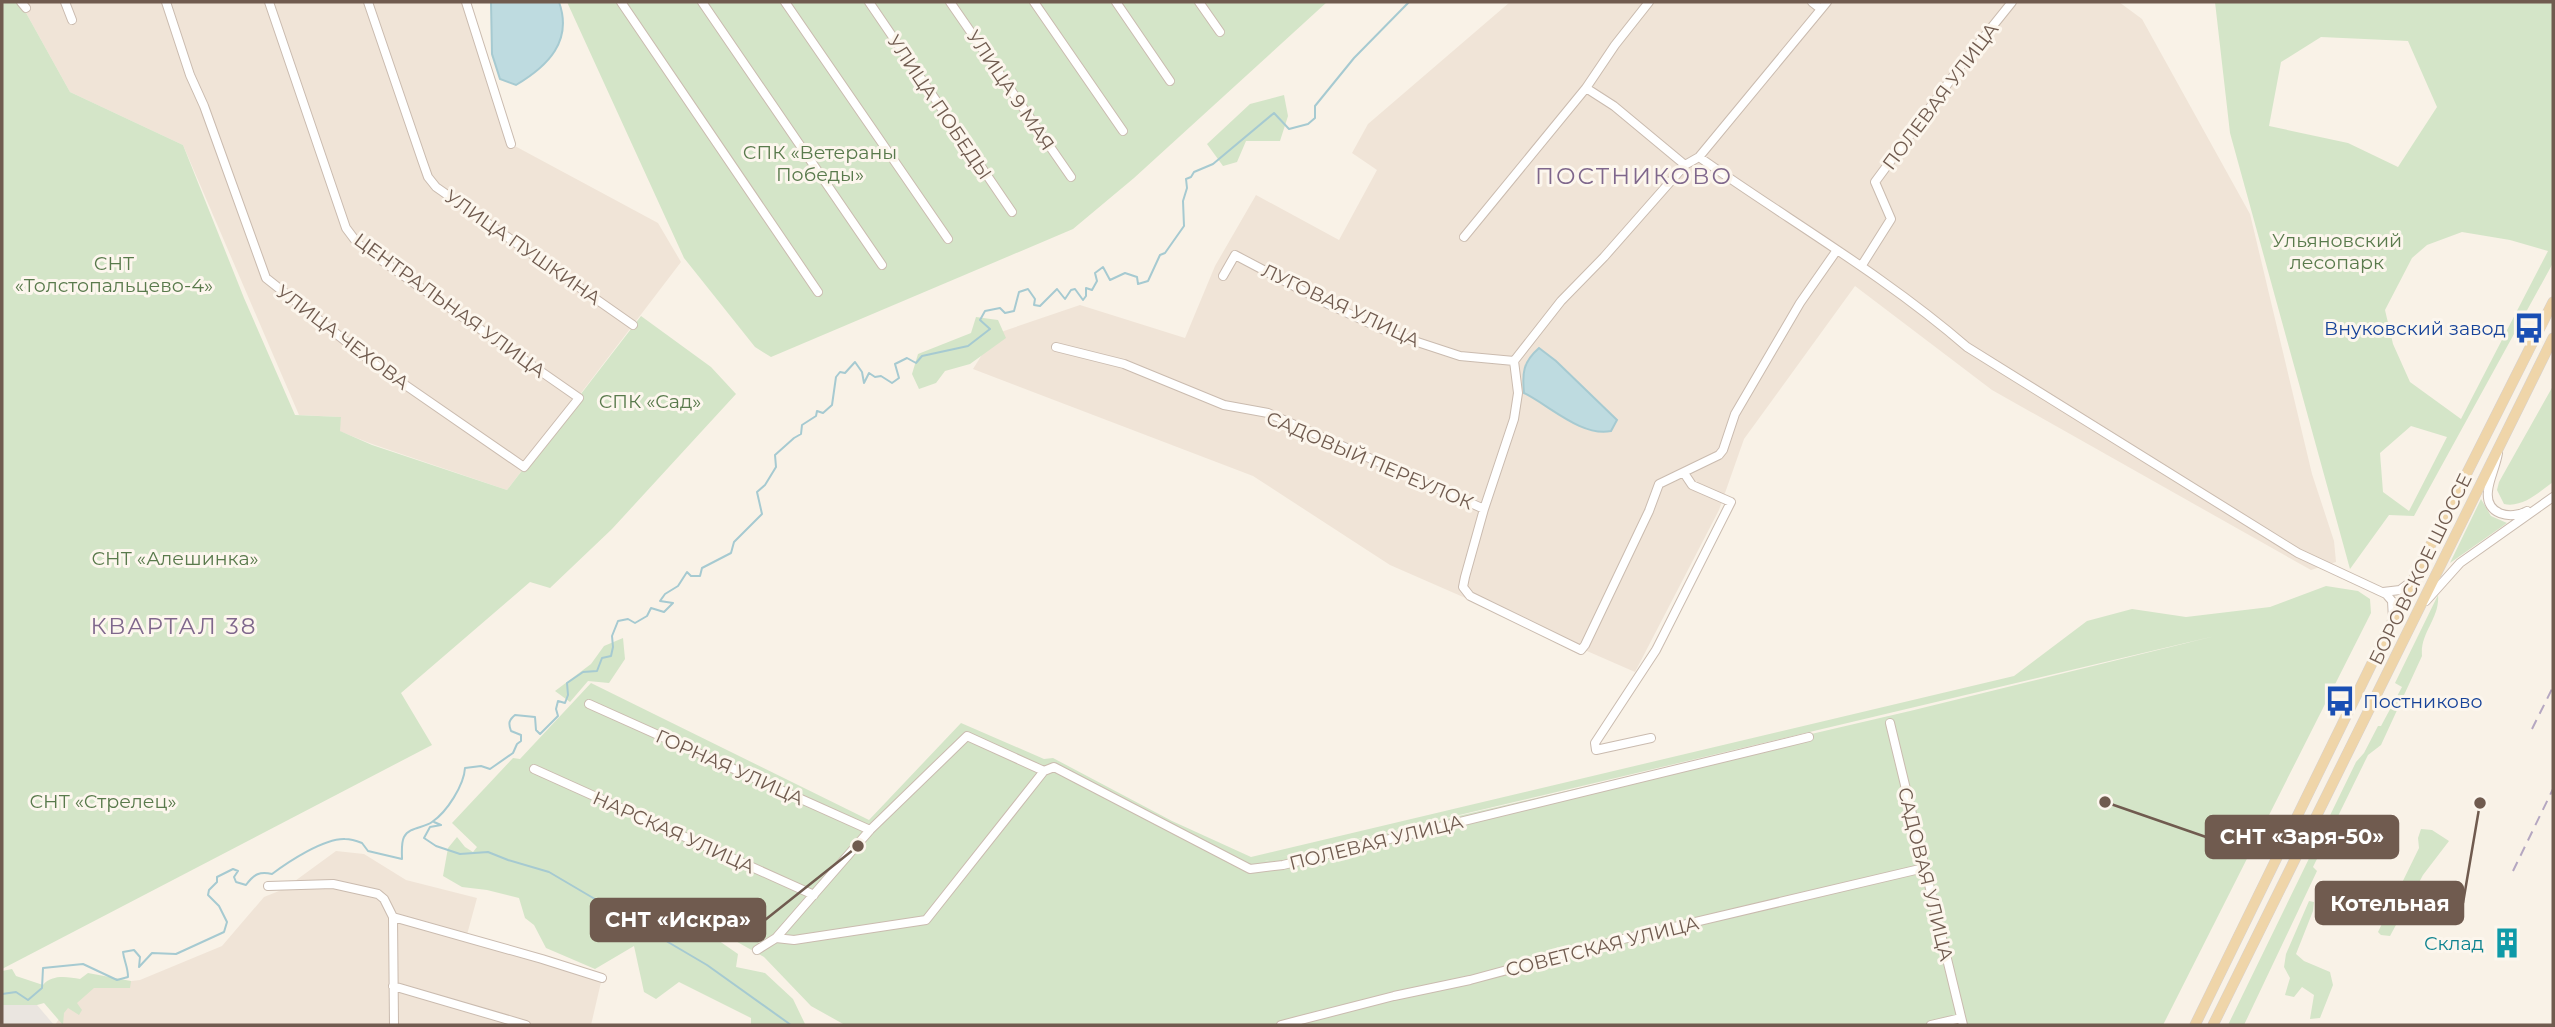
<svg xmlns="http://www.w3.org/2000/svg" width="2555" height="1027" font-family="Montserrat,sans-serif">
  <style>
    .residential { fill: #f0e4d7 }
    .industrial { fill: #eae5e0 }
    .green { fill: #d4e5c8; fill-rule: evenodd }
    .water { fill: #bedbe0; stroke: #a6cad1; stroke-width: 2 }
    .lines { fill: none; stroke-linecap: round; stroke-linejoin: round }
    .stream { stroke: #a6cad1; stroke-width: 2 }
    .minor-casing { stroke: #cabbaf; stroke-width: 10 }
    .major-casing { stroke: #d7d1ce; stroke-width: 11 }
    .minor { stroke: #fff; stroke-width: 8 }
    .major { stroke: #efd5a9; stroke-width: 10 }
    .rail { stroke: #b5a7c1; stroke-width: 2; stroke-dasharray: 10 7; stroke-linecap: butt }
    .labels { text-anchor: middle; stroke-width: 6; stroke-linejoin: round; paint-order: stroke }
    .street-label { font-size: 19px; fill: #705b4f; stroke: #fcf6ed }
    .park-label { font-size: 19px; fill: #597a4c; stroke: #fcf6ed }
    .transit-label { font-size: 19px; fill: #164399; stroke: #fcf6ed; text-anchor: end }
    .culture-label { font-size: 19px; fill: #0d838f; stroke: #fcf6ed; text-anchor: end }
    .quarter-label { font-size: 23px; letter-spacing: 2px; fill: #7f678c; stroke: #fcf6ed }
    .leader { fill: none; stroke: #705b4f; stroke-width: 2.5 }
    .callout-dot { fill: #705b4f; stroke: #fcf6ed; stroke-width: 2.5 }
    .callout { fill: #705b4f; stroke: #705b4f; stroke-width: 2.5 }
    .callout-label { font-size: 21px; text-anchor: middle; font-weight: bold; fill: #fff }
  </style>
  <rect width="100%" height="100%" fill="#f9f2e7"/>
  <!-- residential -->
  <path class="residential" d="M20,2H466L513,145L658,223L681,262L507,490L372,444L339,431L341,417L299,415L183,145L70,92Z
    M1510,2H2119L2142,19L2250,214L2312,474L2334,541L2336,562L2311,570L1992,390L1855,286L1744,439L1719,510L1635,672L1390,565L1253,476L973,369L995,334L1080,305L1185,338L1215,266L1256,195L1339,240L1377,170L1352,153L1368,124Z
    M336,851L364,854L406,880L477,898L465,942L602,978L591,1025H55L80,987L140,980L222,946L264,897L284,889Z"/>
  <!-- industrial -->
  <path class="industrial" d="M2,1005H37L54,1025H2Z"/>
  <!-- green -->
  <path class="green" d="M2,2H20L70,92L183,145L244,298L295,415L341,417L340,431L372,445L507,490L641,316L711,367L736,394L612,529L550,588L530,582L401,693L432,745L2,969Z
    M567,2H1327L1134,178L1073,229L771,357L755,347L684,258Z
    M2215,2H2553V263L2414,516L2389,515L2350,569L2230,133ZM2321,37L2408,41L2437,107L2398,167L2348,143L2269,126L2281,62ZM2462,232L2510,240L2548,251L2461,419L2410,382L2393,344L2385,310L2412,258L2427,245ZM2411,426L2447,437L2409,511L2383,492L2380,453Z
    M1284,95L1288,116L1280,141H1246L1237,162L1223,166L1207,144L1250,104Z
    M976,317L998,320L1006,338L970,364L945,371L936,383L919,389L912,374L918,354L971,333Z
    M2553,386V482C2539,492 2523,508 2504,504L2497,490L2499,482Z
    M2481,499L2491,516L2507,523L2450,563Z
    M2326,586L2358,591L2370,599L2371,613L2163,1025H845L811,1006L764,957L691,916L673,909L738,954L736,967L765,973L793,999L805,1024L827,1025H751V1018L679,982L656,999L644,992L634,946L595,969L546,948L534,925L525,918L519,898L487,890L462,887L443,876L448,848L457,837L465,847L473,852L477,847L452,823L513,758L520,759L591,683L869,820L961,723L1044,759L1053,758L1172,821L1251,857L2014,676L2087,621L2132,609L2186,617L2270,607ZM2215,636L1910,711L1265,861Z
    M2438,595C2440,619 2420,632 2422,656L2381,745L2368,755L2313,867L2317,871L2244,1025H2228L2356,762L2364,753L2378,726H2381L2402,687L2395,683Z
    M623,638L625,659L609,683L588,681L570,702L555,691L591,664L604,646Z
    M2421,829L2432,830L2449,841L2423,875L2390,936L2381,935L2378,932L2419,848L2418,838Z
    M2309,901L2314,902L2313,911L2296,954L2304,961L2330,972L2333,985L2320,1018L2310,1019L2314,995L2302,987L2294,997L2285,995L2290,978L2284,967L2286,954Z
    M12,969L16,976L43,985C52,974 68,977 80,979L88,973L131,981L130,988H94L77,1003L82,1010L79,1015L68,1008L64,1013L63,1025L44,1003L37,1005H2V971Z"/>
  <!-- water -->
  <path class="water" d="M491,2H559C573,41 548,66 516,85L500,79L492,54Z
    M1539,348L1556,361L1617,420L1611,431C1582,437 1550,406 1524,393C1522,373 1523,362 1539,348Z"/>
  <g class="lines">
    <!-- stream -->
    <path class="stream" d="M434,822L441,825L430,827L424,838L436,846L460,854L488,852L508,860L549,872L707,965L791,1025
      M2,994L16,992L28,1000L42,988L43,968L83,964L117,980L128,977C128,967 124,961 123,952L134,950L140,957L139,967L152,953L176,954L224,932L227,922L219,906L208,895L209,890L217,882V877L233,869L238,871L234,877L236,882L246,885C254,874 260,871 272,874C288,862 324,838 345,839C350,839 357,841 362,843L368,851L402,859C402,852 401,843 404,837C409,827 424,828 432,822C447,812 464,785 465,768L481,766L490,769L513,753L517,744L521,741V735L511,731C508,723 509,720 515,715L535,717L536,730L540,734L558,716L556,709L558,701L565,703L568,695L567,683L583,672L597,671L602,658L611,656L613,647L612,636L618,621L628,619L635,623L647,616L651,608L664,612L673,603L660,601L665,594L678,586L687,572L691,576H700L702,568L731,553L734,542L762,514L757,492L765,485L776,467L775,455L794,438L801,434L802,425L816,416L817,411L823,413L832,405L836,377L840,372L845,373L855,362L862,372L864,383L869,373L875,377L881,376L892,383L899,378L895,364L907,358L916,363L922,356L968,346L990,329L980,320L985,311L1000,308L1005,313L1014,311L1019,292L1028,289L1035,299L1034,305L1040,306L1057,289L1065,299L1071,290L1075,289L1083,300L1086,296V288L1092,290L1097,281L1095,273L1103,267L1110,280L1125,273L1137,277L1138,284L1148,281L1160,255L1165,253L1184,226L1183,201L1187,188L1186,179L1191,177L1194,172L1213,164L1274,113L1289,129L1308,124L1315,118V106L1354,58L1409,2"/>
    <!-- minor casing -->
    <g class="minor-casing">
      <path id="minor" d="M21,2L26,8
        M65,2L72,20
        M166,2L190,75L204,106L266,278L372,362L524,467L579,398L358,244L346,228L269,2
        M368,2L422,160L428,177L436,187L633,325
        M466,2L511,144
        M621,2L818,292
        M702,2L882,265
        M785,2L948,239
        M869,2L1012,212
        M950,2L1071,177
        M1034,2L1123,131
        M1116,2L1170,81
        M1199,2L1220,32
        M1812,2L1821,9
        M1827,2L1699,157L1685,165L1604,257L1561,301L1514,361L1518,393L1514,419L1484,509L1465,577L1463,587L1470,596L1581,650L1585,645L1649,511L1659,484L1719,455L1723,450L1735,414L1800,303L1837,250
        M1586,88L1614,106L1685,165
        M1699,157C1788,220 1884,275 1967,347L2298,553L2386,594L2392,601L2393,619
        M1464,237L1586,88L1615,45L1649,2
        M1862,265L1891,219L1875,182L1963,63L2012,2
        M1223,276L1235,255L1328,304L1393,334L1460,356L1514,361
        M1056,347L1124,364L1224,405L1268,413L1484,509
        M2498,453C2496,466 2489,479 2488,491C2485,515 2511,520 2527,511
        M2383,592L2400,590L2412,581
        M2426,601L2460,563L2553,497
        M589,704L870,830
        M1890,723L1963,1025
        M1651,738L1596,750L1595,743L1656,650L1731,502L1692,485L1684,473
        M534,769L814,895
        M268,886L333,884L378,894L384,899L393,917L394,1025
        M393,917L542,959L602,978
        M776,938L794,940L926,920L1044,771
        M757,950L776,938L870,830L967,736L1044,771L1054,767L1250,869L1283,865L1809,737
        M393,986L526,1025
        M1281,1025L1394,996L1470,980L1619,940L1924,868
        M1931,1025L1961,1018"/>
    </g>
    <!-- major casing -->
    <g class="major-casing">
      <path id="major" d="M2195,1025L2402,602L2553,302
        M2213,1025L2553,338"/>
    </g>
    <!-- minor -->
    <use href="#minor" class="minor"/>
    <!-- major -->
    <use href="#major" class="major"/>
    <!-- rail -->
    <path class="rail" d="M2532,729L2553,687
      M2513,871L2553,789"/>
  </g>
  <!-- icons -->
  <defs>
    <g id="bus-bare" transform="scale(2.415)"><path d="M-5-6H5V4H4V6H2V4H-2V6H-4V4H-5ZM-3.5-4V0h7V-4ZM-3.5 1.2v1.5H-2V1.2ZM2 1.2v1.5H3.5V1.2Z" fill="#1a4fb4" stroke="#fcf6ed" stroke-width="2.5" paint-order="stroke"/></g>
    <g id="building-bare" transform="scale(2.415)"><path d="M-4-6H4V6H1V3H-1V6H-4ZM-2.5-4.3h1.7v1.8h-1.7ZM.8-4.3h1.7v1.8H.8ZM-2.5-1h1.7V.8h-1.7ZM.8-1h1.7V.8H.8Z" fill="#0f9aa8" stroke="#fcf6ed" stroke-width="2.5" paint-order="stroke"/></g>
  </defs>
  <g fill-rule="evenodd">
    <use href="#bus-bare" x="2529" y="328"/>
    <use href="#bus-bare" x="2340" y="701"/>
    <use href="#building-bare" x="2507" y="943"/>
  </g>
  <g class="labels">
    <!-- street labels -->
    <g class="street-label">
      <text transform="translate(1011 90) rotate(56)" y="7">УЛИЦА 9 МАЯ</text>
      <text transform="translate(1940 96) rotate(-53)" y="7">ПОЛЕВАЯ УЛИЦА</text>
      <text transform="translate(940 107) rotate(56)" y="7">УЛИЦА ПОБЕДЫ</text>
      <text transform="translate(523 247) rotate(35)" y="7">УЛИЦА ПУШКИНА</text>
      <text transform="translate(450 305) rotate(36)" y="7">ЦЕНТРАЛЬНАЯ УЛИЦА</text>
      <text transform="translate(1341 305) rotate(25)" y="7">ЛУГОВАЯ УЛИЦА</text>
      <text transform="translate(343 337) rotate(37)" y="7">УЛИЦА ЧЕХОВА</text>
      <text transform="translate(1370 460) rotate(23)" y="7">САДОВЫЙ ПЕРЕУЛОК</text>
      <text transform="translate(2420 569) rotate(-64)" y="7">БОРОВСКОЕ ШОССЕ</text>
      <text transform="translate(730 767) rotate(24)" y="7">ГОРНАЯ УЛИЦА</text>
      <text transform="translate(674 832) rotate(24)" y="7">НАРСКАЯ УЛИЦА</text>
      <text transform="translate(1376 842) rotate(-14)" y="7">ПОЛЕВАЯ УЛИЦА</text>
      <text transform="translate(1926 874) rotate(76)" y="7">САДОВАЯ УЛИЦА</text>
      <text transform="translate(1602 946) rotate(-14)" y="7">СОВЕТСКАЯ УЛИЦА</text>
    </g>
    <!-- park labels -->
    <g class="park-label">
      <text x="820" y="159">СПК «Ветераны<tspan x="820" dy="22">Победы»</tspan></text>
      <text x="2337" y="247">Ульяновский<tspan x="2337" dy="22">лесопарк</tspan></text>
      <text x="114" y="270">СНТ<tspan x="114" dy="22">«Толстопальцево-4»</tspan></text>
      <text x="650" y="408">СПК «Сад»</text>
      <text x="175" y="565">СНТ «Алешинка»</text>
      <text x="103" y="808">СНТ «Стрелец»</text>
    </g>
    <!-- transit labels -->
    <g class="transit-label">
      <text x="2506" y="335">Внуковский завод</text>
      <text x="2363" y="708" text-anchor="start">Постниково</text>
    </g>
    <!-- culture labels -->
    <g class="culture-label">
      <text x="2484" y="950">Склад</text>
    </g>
    <!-- quarter labels -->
    <g class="quarter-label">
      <text x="1634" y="184">ПОСТНИКОВО</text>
      <text x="174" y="634">КВАРТАЛ 38</text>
    </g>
  </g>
  <!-- callouts -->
  <path class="leader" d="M2105 802L2206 837M2480 803L2463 903M858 846L765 920"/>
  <g class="callout-dot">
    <circle cx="2105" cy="802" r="7"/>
    <circle cx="2480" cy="803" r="7"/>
    <circle cx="858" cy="846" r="7"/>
  </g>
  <g class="callout">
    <rect x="2206" y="816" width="192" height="42" rx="7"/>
    <rect x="2316" y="882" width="147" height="42" rx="7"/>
    <rect x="591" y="899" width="174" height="42" rx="7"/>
  </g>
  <g class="callout-label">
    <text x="2302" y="844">СНТ «Заря-50»</text>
    <text x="2390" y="911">Котельная</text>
    <text x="678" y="927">СНТ «Искра»</text>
  </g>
  <!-- border -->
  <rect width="2555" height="1027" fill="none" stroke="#705b4f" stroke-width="7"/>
</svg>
